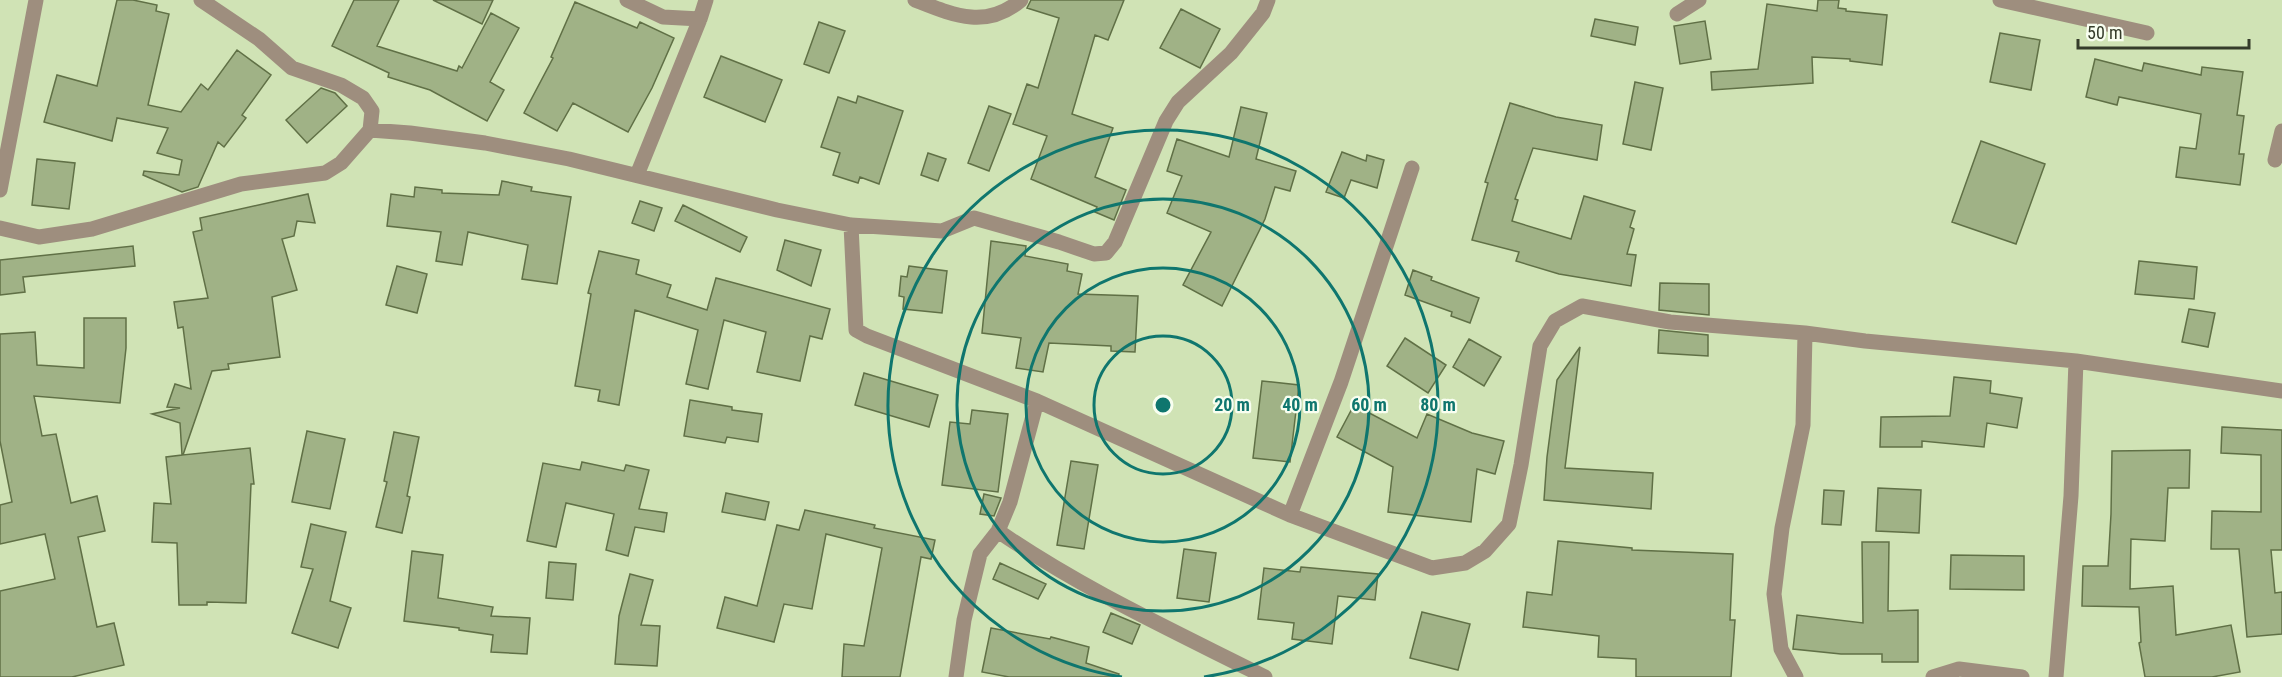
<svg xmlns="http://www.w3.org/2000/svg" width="2282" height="677" font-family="'Roboto Condensed',sans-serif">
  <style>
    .building { fill: #a0b286; stroke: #607046; stroke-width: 1.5 }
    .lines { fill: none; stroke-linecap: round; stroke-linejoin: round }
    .minor { stroke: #9e8e7e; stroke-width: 15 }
    .ring { fill: none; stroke: #0f766e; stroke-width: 3 }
    .centre { fill: #0f766e; stroke: #f8fef0; stroke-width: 3 }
    .ring-label { font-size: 18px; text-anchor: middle; font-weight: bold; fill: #0f766e; stroke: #f8fef0; stroke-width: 4.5; stroke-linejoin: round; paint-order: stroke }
  </style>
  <rect width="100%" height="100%" fill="#d0e3b5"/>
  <!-- building -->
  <path class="building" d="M117,0H133L157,5L156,11L169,14L148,105L181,112L201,84L208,90L237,50L271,75L242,115L246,118L224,147L218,142L198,187L182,192L143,175L144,171L179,175L182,160L157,153L168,128L117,118L112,141L44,122L57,75L97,86Z
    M354,0H399L377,46L457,71L459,66L462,68L491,13L519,28L490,82L504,90L487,121L430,90L388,77L389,73L332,46Z
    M433,0H493L482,24Z
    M1031,0H1124L1108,40L1095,35L1072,114L1113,128L1095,177L1126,190L1114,220L1095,212L1097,207L1031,179L1047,136L1013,124L1027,84L1038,88L1059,18L1027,8Z
    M1818,0H1839L1838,8L1846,9V11L1887,15L1882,65L1850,61V59L1812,57L1813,83L1712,90L1711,72L1758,69L1767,4L1817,11Z
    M575,2L637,28L640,22L674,38L652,88L628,132L573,103L557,131L524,113L553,58L551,57Z
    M1181,9L1220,29L1200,68L1160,48Z
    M1595,19L1638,27L1635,45L1591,36Z
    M1705,21L1711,59L1680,64L1674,26Z
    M819,22L845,31L829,73L804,64Z
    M2000,33L2040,40L2031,90L1990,82Z
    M721,56L782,80L765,122L704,97Z
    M2095,59L2142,71L2144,63L2201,75L2202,67L2243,72L2237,115L2244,116L2239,154H2244L2240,185L2176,177L2180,147L2196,149L2201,114L2119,97L2117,105L2086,97Z
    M1635,82L1663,88L1651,150L1623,144Z
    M321,88L335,93L347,106L307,143L286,120Z
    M858,96L903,111L879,184L860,177L858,183L833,175L840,153L821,147L838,97L856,103Z
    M1510,103L1556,117L1602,125L1597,160L1533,148L1515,199L1518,200L1512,221L1571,239L1584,196L1635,211L1630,227L1634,229L1627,254L1636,255L1631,286L1559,274L1516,261L1519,252L1472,240L1488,183L1485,182Z
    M989,106L1011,114L989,171L968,163Z
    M1241,107L1267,113L1256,159L1296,171L1290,191L1275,187L1265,219L1222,306L1183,285L1211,232L1167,213L1182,176L1167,171L1177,139L1229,157Z
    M1981,141L2045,164L2016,244L1952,222Z
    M1342,152L1366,161L1367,155L1384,160L1377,188L1351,180L1344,198L1326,192Z
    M928,153L946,159L938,181L921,175Z
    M37,159L75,163L69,209L32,205Z
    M502,181L532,187L531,191L571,197L557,284L522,279L528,245L468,232L462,265L436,261L441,232L387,226L391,194L414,197L415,187L442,190V193L499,195Z
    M308,194L315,223L297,221L294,236L282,239L297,290L272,297L280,357L228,364L229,369L212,371L183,455L250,448L254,484H251L246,603L207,602V605H179L177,543L152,542L154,503L171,504L166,457L182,455L180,423L152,414L180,408L167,407L175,384L191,389L183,327L178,328L174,302L208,298L193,232L202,230L200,218Z
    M640,201L662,208L654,231L632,223Z
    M683,205L747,237L740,252L675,221Z
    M785,240L821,250L811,286L777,270Z
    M991,241L1026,246L1025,256L1068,264L1067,271L1082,274L1078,294L1138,296L1135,352L1111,351V346L1049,343L1043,372L1016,368L1021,338L982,333Z
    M133,246L135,266L23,277L25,292L0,295V260Z
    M599,251L639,260L636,274L671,285L667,297L707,310L716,278L830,309L822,339L810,336L800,381L757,372L766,332L724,320L708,389L686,384L698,330L635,310L619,405L598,401L600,390L575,386L591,294L588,293Z
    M2139,261L2197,267L2194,299L2135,294Z
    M397,266L427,274L417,313L386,305Z
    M909,266L947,271L942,313L903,309L904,297L899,296L901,276L907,277Z
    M1413,270L1432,277L1431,280L1479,298L1470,323L1451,316L1452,312L1405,295Z
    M1660,283L1709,284V315L1659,310Z
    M2189,309L2215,313L2208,347L2182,342Z
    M84,318H126V348L120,403L34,396L42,436L56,434L71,503L97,496L105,531L78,537L97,627L114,623L124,665L72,677H0V591L55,579L45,534L0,544V505L12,502L0,441V334L35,332L37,365L84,368Z
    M1659,330L1708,335V356L1658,353Z
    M1405,338L1446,365L1428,393L1387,366Z
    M1469,339L1501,357L1484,386L1453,367Z
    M1580,347L1565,468L1653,473L1651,509L1544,500L1547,457L1557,380Z
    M864,373L938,395L929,427L855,405Z
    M1954,377L1991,381L1990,393L2022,398L2017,428L1987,423L1984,447L1922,441V447H1880L1881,417L1950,416Z
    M1262,381L1299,385L1290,462L1253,458Z
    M690,400L732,407V410L762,414L758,442L727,437L725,443L684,436Z
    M1354,405L1417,438L1427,414L1472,433L1504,441L1495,474L1477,469L1471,522L1388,512L1393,467L1337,437Z
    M972,410L1008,414L998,492L942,485L950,422L970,424Z
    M2222,427L2282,430V550H2271L2275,593L2282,592V634L2247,637L2239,549H2211L2212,511L2261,512V455L2221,453Z
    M307,431L345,439L330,509L292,502Z
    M394,432L419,437L407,496L410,497L402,533L376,527L387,482L384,481Z
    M2190,450L2189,488H2168L2165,541L2131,539L2130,589L2173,586L2176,635L2231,625L2240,672L2212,677H2145L2139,643L2141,642L2139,607L2082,606L2083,566H2108L2111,514L2112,451Z
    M1071,461L1098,465L1084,549L1057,545Z
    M582,462L624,471L626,465L649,470L639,509L667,513L664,532L635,527L628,556L606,550L614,514L566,503L556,547L527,541L543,463L580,470Z
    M1878,488L1921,490L1919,533L1876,531Z
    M1824,490L1844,491L1841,525L1822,524Z
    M726,493L769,502L765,520L722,512Z
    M984,494L1001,498L994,516L980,514Z
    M805,510L875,525L874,528L935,540L931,559L921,557L900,677H842L844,644L864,646L882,548L826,534L812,609L784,604L774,642L717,628L725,597L757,606L777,525L799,530Z
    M311,524L346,532L330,601L351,608L338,648L292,633L313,569L301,567Z
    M1558,541L1632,548V550L1733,554L1730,620H1735L1731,677H1636V659L1598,657L1599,636L1523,627L1527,592L1552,595Z
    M1862,542H1889L1888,611L1918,610V662H1882V654H1841L1793,649L1797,615L1863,623Z
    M1184,549L1216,553L1209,602L1177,598Z
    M412,551L443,555L438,598L493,607L491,616L530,618L527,654L491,652L493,635L459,630V628L404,621Z
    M1951,555L2024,556V590L1950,589Z
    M549,562L576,564L573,600L546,598Z
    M1000,563L1046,584L1038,599L993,579Z
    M1301,567L1378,574L1375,600L1338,596L1332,644L1292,639L1294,623L1258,619L1264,568L1300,572Z
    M630,574L653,580L641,625L660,626L657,666L615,664L619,616Z
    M1422,612L1470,624L1458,670L1410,658Z
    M1111,613L1140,625L1132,644L1103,632Z
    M991,628L1050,639L1051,637L1089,647L1086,663L1119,674L1118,677H1009L982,672Z"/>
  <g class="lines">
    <!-- minor -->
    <path class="minor" d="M627,0L663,17L700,19
      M915,0C953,15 986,30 1021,0
      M2000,0L2147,33
      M1677,14L1699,0
      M370,130L410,133L485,143L569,159L777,210L851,225L942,231L974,218L1059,242L1094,254L1106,253L1115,242L1166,121L1178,102L1231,53L1263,13L1268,0
      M2275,160L2282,131
      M637,175L700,19L706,0
      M0,190L36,0
      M851,225L856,330L867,336L1037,401L1290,515L1432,568L1465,563L1485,551L1509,524L1521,465L1540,346L1555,321L1582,306L1670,322L1805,333L1865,341L2076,361L2282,391
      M0,228L39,237L92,229L241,184L325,173L341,163L370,130L372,111L363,98L341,85L292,68L259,39L201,0
      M1290,515L1341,382L1412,168
      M998,531C1082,589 1174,631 1265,677
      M956,677L964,620L980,554L998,531L1010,502L1037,401
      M1796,677L1781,649L1774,594L1782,528L1803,425L1805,333
      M1933,677L1959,669L2022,677
      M2056,677L2071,496L2076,361"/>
  </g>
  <!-- distance rings -->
  <g class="ring">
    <circle cx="1163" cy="405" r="69"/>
    <circle cx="1163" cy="405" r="137"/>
    <circle cx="1163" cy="405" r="206"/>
    <path d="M1122 677A275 275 0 1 1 1204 677"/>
  </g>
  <circle cx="1163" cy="405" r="9" class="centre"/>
  <g class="ring-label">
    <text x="1232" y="411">20 m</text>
    <text x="1300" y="411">40 m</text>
    <text x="1369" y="411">60 m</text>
    <text x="1438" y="411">80 m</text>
  </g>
  <!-- scale -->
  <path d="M2078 39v9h171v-9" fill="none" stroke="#353c2a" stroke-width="3"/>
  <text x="2087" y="39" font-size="18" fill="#353c2a" stroke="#f8fef0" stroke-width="4.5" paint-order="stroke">50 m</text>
</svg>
